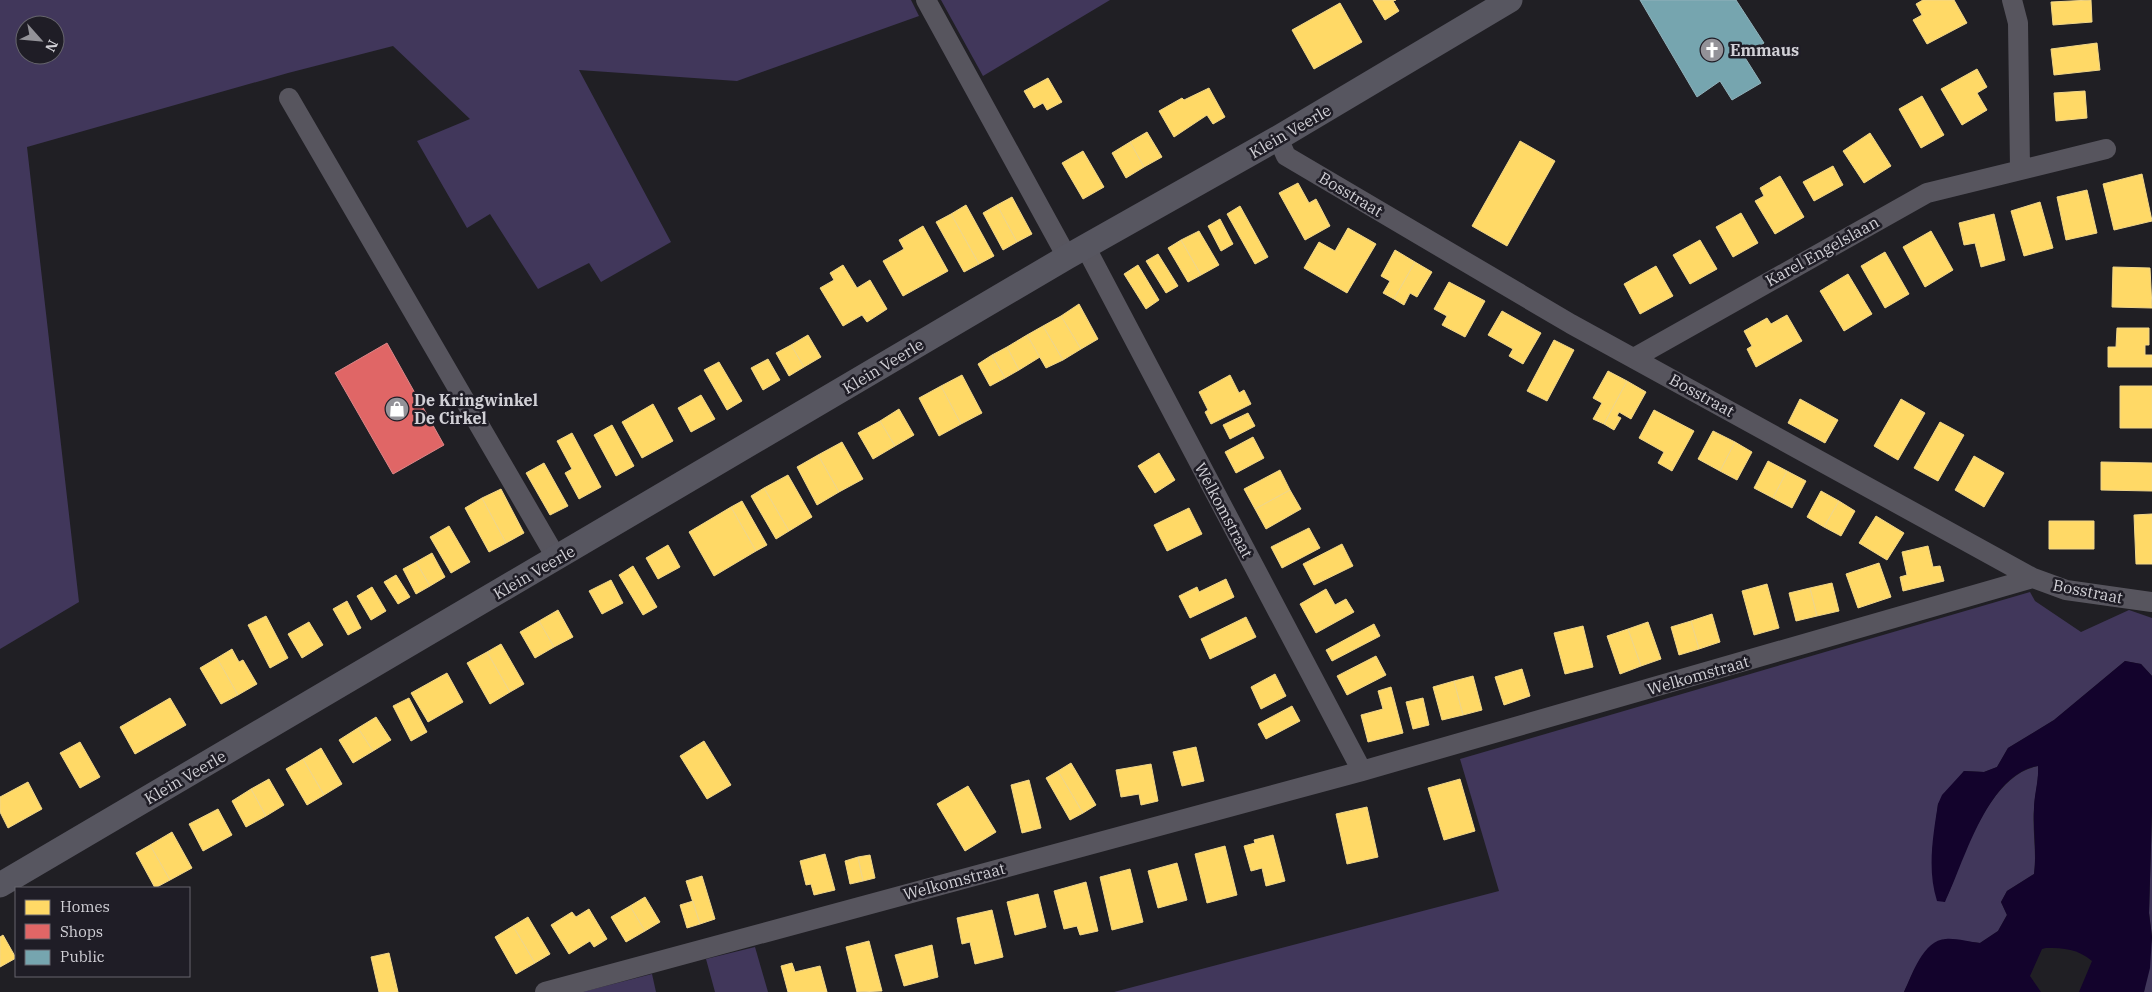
<svg xmlns="http://www.w3.org/2000/svg" width="2152" height="992" font-family="'IBM Plex Serif',serif">
  <style>
    .green { fill: #41375b; fill-rule: evenodd }
    .water { fill: #13032c }
    .homes { fill: #ffd966; stroke: #f1d688 }
    .shops { fill: #e06666; stroke: #dc8688 }
    .public { fill: #76a5af; stroke: #91b2bb }
    .lines { fill: none; stroke-linecap: round; stroke-linejoin: round }
    .minor { stroke: #57555e; stroke-width: 20 }
    .major { stroke: #575660; stroke-width: 25 }
    .labels { text-anchor: middle; stroke-width: 5; stroke-linejoin: round; paint-order: stroke }
    .poi-label { font-size: 16px; font-weight: bold; fill: #d1d0d6; stroke: #1f1d26; text-anchor: start }
    .street-label { font-size: 16px; fill: #d1d0d6; stroke: #1f1d26 }
  </style>
  <rect width="100%" height="100%" fill="#201f24"/>
  <!-- green -->
  <path class="green" d="M0,0H911L919,16L737,81L579,70L671,242L601,282L589,263L538,289L490,214L467,228L417,141L470,119L393,46L288,73L27,147L79,602L0,649ZM25,25H55V55H25Z
    M941,0H1110L983,76Z
    M2030,592L2035,601L2081,632L2129,610L2152,618V676L2141,664L2125,661L2054,720L2008,748L1997,767L1984,772L1964,771L1938,804L1932,853L1944,902C1953,886 1957,868 1965,851C1979,820 2001,773 2038,766C2039,781 2035,793 2034,808C2032,830 2037,852 2034,874L2007,891L2001,902L2007,915L1998,931L1980,943L1945,939L1914,970L1904,992H1114L1499,891L1460,759Z
    M2152,811V992H2144L2152,937L2149,913Z
    M755,947L768,992H715L706,959Z
    M652,974L656,992H582Z"/>
  <!-- water -->
  <path class="water" d="M2125,661L2141,664L2152,676V811L2149,913L2152,937L2150,968L2144,992H2079L2092,961C2078,949 2064,948 2046,948L2042,949L2030,976L2041,992H1904C1912,975 1923,940 1946,939C1955,938 1970,942 1980,943L1998,931L2007,915L2001,902L2007,891L2034,874C2037,852 2033,831 2034,810C2034,794 2039,781 2038,766C1987,774 1964,863 1945,902L1937,901C1927,870 1933,836 1938,804L1942,795L1964,771L1984,772L1997,767L2008,748L2054,720Z"/>
  <!-- homes -->
  <path class="homes" d="M1373,0H1396L1393,1L1399,11L1385,20Z
    M1923,0H1954L1967,23L1927,44L1913,20L1922,15L1916,4Z
    M2091,0L2092,22L2053,25L2051,2Z
    M1340,3L1362,42L1314,69L1292,30Z
    M2097,43L2100,70L2054,75L2051,49Z
    M1977,69L1987,87L1977,93L1987,110L1962,125L1941,89Z
    M1048,78L1062,102L1047,110L1043,103L1034,108L1024,91Z
    M1209,88L1225,117L1213,124L1207,115L1174,137L1159,111L1182,98L1184,100Z
    M2085,91L2087,118L2056,121L2054,93Z
    M1922,96L1944,135L1921,148L1899,109Z
    M1147,132L1162,157L1144,167L1130,142Z
    M1870,133L1891,166L1864,183L1843,151Z
    M1520,141L1555,161L1507,246L1472,226Z
    M1130,142L1144,167L1126,178L1112,153Z
    M1083,151L1104,187L1083,199L1062,163Z
    M1833,166L1843,185L1814,201L1803,182Z
    M2142,174L2152,221L2114,230L2103,184Z
    M1780,176L1804,217L1775,234L1755,201L1764,196L1760,188Z
    M1298,183L1309,203L1316,199L1330,226L1305,240L1279,193Z
    M2087,190L2097,233L2066,240L2057,197Z
    M1012,197L1032,234L1017,242L997,205Z
    M2040,202L2053,248L2024,256L2011,211Z
    M966,205L994,256L979,264L951,214Z
    M997,205L1017,242L1003,250L983,213Z
    M1240,206L1268,257L1255,264L1227,214Z
    M1741,213L1758,243L1733,257L1716,227Z
    M951,214L979,264L964,272L936,222Z
    M1994,214L2005,260L1981,267L1975,243L1964,245L1959,223Z
    M1220,219L1233,244L1221,251L1208,226Z
    M923,226L948,271L903,296L883,261L904,249L899,240Z
    M1348,228L1376,244L1347,293L1304,268L1319,242L1335,251Z
    M1199,231L1219,265L1201,275L1181,240Z
    M1931,231L1953,270L1925,287L1903,247Z
    M1181,240L1201,275L1188,282L1168,248Z
    M1700,240L1717,269L1690,284L1673,255Z
    M1395,250L1415,262L1394,299L1383,293L1390,281L1381,276Z
    M1885,252L1909,294L1885,308L1861,266Z
    M1158,254L1178,286L1166,293L1146,261Z
    M1415,262L1432,272L1417,297L1410,293L1404,305L1394,299Z
    M843,265L857,288L870,280L887,309L867,322L862,315L843,326L820,288L834,280L830,273Z
    M1138,265L1159,300L1146,309L1124,274Z
    M1656,266L1673,296L1640,314L1624,284Z
    M2113,267L2150,268L2152,308L2112,307Z
    M1848,274L1872,314L1844,331L1820,291Z
    M1449,282L1485,301L1465,337L1442,325L1447,316L1434,309Z
    M1079,304L1098,339L1081,349L1061,316Z
    M1502,311L1541,333L1523,364L1509,356L1513,349L1488,335Z
    M1787,315L1802,341L1756,367L1747,349L1752,346L1744,331L1767,318L1771,324Z
    M1061,316L1081,349L1063,360L1043,326Z
    M1043,326L1063,360L1046,368L1027,335Z
    M2117,328H2149V345H2145V355H2152V367H2108V347H2116Z
    M808,335L821,357L804,367L791,345Z
    M1027,335L1040,357L1019,370L1007,347Z
    M1554,340L1574,350L1547,401L1527,391Z
    M791,345L804,367L789,376L776,353Z
    M1007,347L1019,370L1005,378L992,355Z
    M992,355L1005,378L990,386L978,364Z
    M768,359L780,380L763,390L751,368Z
    M719,362L742,401L727,410L704,370Z
    M1608,371L1627,381L1604,424L1593,419L1602,403L1593,398Z
    M962,375L982,413L961,424L941,386Z
    M1230,375L1239,393L1244,390L1251,404L1211,424L1205,412L1208,410L1199,392Z
    M1627,381L1646,392L1631,419L1619,412L1617,416L1621,418L1614,430L1604,424Z
    M941,386L961,424L939,436L919,398Z
    M2120,386H2152V428H2120Z
    M701,395L715,419L691,432L678,408Z
    M1800,399L1838,420L1825,443L1788,423Z
    M1901,399L1925,413L1898,460L1874,446Z
    M653,404L673,441L642,458L622,422Z
    M899,409L914,435L895,446L880,421Z
    M1654,410L1694,431L1672,471L1658,463L1664,452L1639,438Z
    M1248,413L1255,426L1230,439L1223,425Z
    M880,421L895,446L873,459L858,433Z
    M1940,422L1964,435L1938,481L1914,468Z
    M612,425L634,466L616,476L594,435Z
    M1713,431L1735,442L1720,471L1698,459Z
    M572,433L601,487L579,499L565,473L572,469L557,441Z
    M1253,437L1264,458L1236,473L1225,452Z
    M842,442L863,479L839,492L818,455Z
    M1735,442L1752,452L1737,480L1720,471Z
    M1159,453L1175,480L1155,493L1138,466Z
    M818,455L839,492L817,505L797,467Z
    M1974,456L2004,473L1984,507L1955,490Z
    M1768,461L1787,471L1773,498L1754,488Z
    M2101,462L2152,463V491L2101,490Z
    M544,463L568,506L550,515L526,473Z
    M1280,470L1290,490L1255,509L1244,489Z
    M1787,471L1806,481L1792,508L1773,498Z
    M788,475L812,517L789,531L764,488Z
    M764,488L789,531L776,539L751,496Z
    M501,489L524,533L506,543L482,498Z
    M1290,490L1301,509L1266,529L1255,509Z
    M1821,491L1839,501L1824,527L1807,517Z
    M482,498L506,543L489,552L465,508Z
    M742,501L767,545L756,551L731,507Z
    M1839,501L1855,511L1841,536L1824,527Z
    M731,507L756,551L714,576L689,532Z
    M1189,508L1202,534L1167,551L1154,525Z
    M2152,514V564H2136L2134,515Z
    M1876,516L1904,533L1887,560L1859,543Z
    M2049,521H2094V549H2049Z
    M449,526L470,562L451,573L430,537Z
    M1309,528L1320,548L1282,568L1271,547Z
    M1342,544L1353,566L1314,585L1303,564Z
    M668,545L680,567L658,579L646,558Z
    M1928,546L1933,567L1940,566L1944,581L1903,591L1900,577L1907,575L1902,552Z
    M432,553L445,577L430,586L416,562Z
    M416,562L430,586L416,594L403,569Z
    M1879,563L1891,597L1858,608L1846,574Z
    M633,566L657,607L643,615L619,575Z
    M396,575L410,597L398,604L384,582Z
    M1226,579L1234,597L1190,618L1179,596L1197,587L1199,592Z
    M611,580L623,603L602,614L589,591Z
    M1832,583L1839,611L1817,616L1810,588Z
    M1767,584L1779,628L1754,635L1742,591Z
    M372,587L386,611L371,620L357,596Z
    M1810,588L1817,616L1796,621L1789,593Z
    M1326,589L1335,605L1346,599L1354,612L1316,633L1300,604Z
    M347,601L361,628L348,635L333,609Z
    M558,610L573,637L554,647L539,621Z
    M1712,614L1720,642L1699,649L1691,621Z
    M266,616L288,658L270,668L248,625Z
    M1246,617L1256,637L1210,659L1201,639Z
    M539,621L554,647L535,658L520,632Z
    M1691,621L1699,649L1679,655L1671,627Z
    M309,622L323,645L302,658L288,634Z
    M1648,622L1661,659L1641,666L1628,629Z
    M1374,624L1380,636L1332,661L1326,650Z
    M1583,626L1593,667L1565,674L1554,633Z
    M1628,629L1641,666L1620,674L1607,636Z
    M501,644L524,684L510,692L487,652Z
    M232,649L239,662L243,660L257,684L238,695L217,658Z
    M487,652L510,692L490,704L467,663Z
    M1376,656L1386,675L1347,695L1337,676Z
    M217,658L238,695L221,704L200,668Z
    M1522,669L1530,696L1504,705L1495,677Z
    M447,673L463,702L428,722L411,693Z
    M1275,674L1286,696L1261,709L1251,687Z
    M1473,676L1482,710L1463,715L1454,681Z
    M1454,681L1463,715L1442,720L1433,687Z
    M1391,687L1403,733L1368,742L1361,715L1383,709L1378,691Z
    M170,698L186,725L135,754L120,727Z
    M409,698L427,732L411,741L393,706Z
    M1423,698L1429,725L1413,729L1406,702Z
    M1292,706L1300,721L1266,739L1258,724Z
    M376,717L391,740L373,751L358,728Z
    M358,728L373,751L353,763L339,740Z
    M704,741L731,785L707,799L680,756Z
    M80,742L100,777L80,788L60,753Z
    M1196,747L1204,781L1182,786L1173,752Z
    M321,748L342,784L324,795L303,759Z
    M303,759L324,795L307,805L286,769Z
    M1071,763L1096,805L1083,813L1058,771Z
    M1151,764L1158,801L1141,805L1139,794L1121,797L1116,770Z
    M1058,771L1083,813L1070,820L1046,778Z
    M269,779L284,805L266,816L251,789Z
    M1460,779L1475,831L1444,840L1428,788Z
    M1029,780L1041,828L1022,833L1011,785Z
    M28,782L42,809L8,828L0,812V797Z
    M968,786L996,832L965,851L937,804Z
    M251,789L266,816L246,827L232,801Z
    M1367,807L1378,857L1347,864L1336,814Z
    M218,809L232,835L203,851L189,824Z
    M172,832L192,868L170,880L150,845Z
    M1273,835L1285,881L1266,886L1262,868L1251,871L1244,846L1255,843L1254,840Z
    M150,845L170,880L155,888L136,853Z
    M1225,846L1237,895L1207,903L1195,854Z
    M825,854L835,890L814,895L811,884L806,885L800,861Z
    M870,855L875,878L863,881L858,857Z
    M858,857L863,881L850,884L845,861Z
    M1177,863L1187,900L1158,908L1148,871Z
    M1130,869L1143,922L1112,930L1100,877Z
    M702,876L715,919L700,924L686,881Z
    M1086,882L1098,931L1080,935L1077,926L1064,929L1054,891Z
    M1038,894L1046,927L1015,935L1007,902Z
    M645,897L660,922L645,931L630,906Z
    M693,901L700,924L687,928L680,905Z
    M630,906L645,931L626,942L611,917Z
    M589,909L607,939L594,947L590,941L569,954L551,925L572,912L576,917Z
    M992,910L1003,957L975,964L970,942L962,944L957,918Z
    M528,917L550,954L535,963L513,926Z
    M513,926L535,963L516,974L495,937Z
    M3,935L16,958L0,967V937Z
    M869,941L882,991L857,992L846,947Z
    M932,945L938,977L904,986L895,955Z
    M389,953L398,992H379L371,957Z
    M792,963L795,972L820,966L827,992H788L781,966Z"/>
  <!-- shops -->
  <path class="shops" d="M387,343L444,445L393,474L335,373Z"/>
  <!-- public -->
  <path class="public" d="M1640,0H1736L1764,43L1744,56L1761,83L1732,100L1720,81L1697,97Z"/>
  <g class="lines">
    <!-- minor -->
    <path class="minor" d="M926,0L1067,257
      M2012,0L2018,23L2020,169
      M289,98L557,559
      M1278,138L1286,156L1571,324L2033,578L2066,590L2152,602
      M1086,248L1362,771
      M1634,358L1927,193L2106,149
      M545,992L1362,771L2033,578"/>
    <!-- major -->
    <path class="major" d="M0,885L1067,257L1278,138L1510,0"/>
  </g>
  <!-- icons -->
  <defs>
    <g id="church-disc" transform="scale(1.25)"><circle r="9.5" fill="#939298" stroke="#1f1d26"/><path d="M-1.2-6h2.4v3.5h3.3v2.4h-3.3V6h-2.4V-.1h-3.3v-2.4h3.3Z" fill="#fff"/></g>
    <g id="shop-disc" transform="scale(1.25)"><circle r="9.5" fill="#939298" stroke="#1f1d26"/><path d="M-5-2.5h2.3a2.7 3.5 0 0 1 5.4 0H5L5.5 6h-11ZM-1.5-2.5h3a1.5 2.3 0 0 0-3 0Z" fill="#fff"/></g>
  </defs>
  <g fill-rule="evenodd">
    <use href="#church-disc" x="1712" y="50"/>
    <use href="#shop-disc" x="397" y="409"/>
  </g>
  <g class="labels">
    <!-- poi labels -->
    <g class="poi-label">
      <text x="1730" y="56">Emmaus</text>
      <text x="414" y="406">De Kringwinkel<tspan x="414" dy="18">De Cirkel</tspan></text>
    </g>
    <!-- street labels -->
    <g class="street-label">
      <text transform="translate(1290 131) rotate(-30)" y="6">Klein Veerle</text>
      <text transform="translate(1351 194) rotate(31)" y="6">Bosstraat</text>
      <text transform="translate(1822 251) rotate(-29)" y="6">Karel Engelslaan</text>
      <text transform="translate(883 366) rotate(-31)" y="6">Klein Veerle</text>
      <text transform="translate(1702 395) rotate(29)" y="6">Bosstraat</text>
      <text transform="translate(1224 510) rotate(62)" y="6">Welkomstraat</text>
      <text transform="translate(534 572) rotate(-30)" y="6">Klein Veerle</text>
      <text transform="translate(2088 591) rotate(11)" y="6">Bosstraat</text>
      <text transform="translate(1698 675) rotate(-16)" y="6">Welkomstraat</text>
      <text transform="translate(185 777) rotate(-30)" y="6">Klein Veerle</text>
      <text transform="translate(954 881) rotate(-15)" y="6">Welkomstraat</text>
    </g>
  </g>
  <!-- legend -->
  <rect x="15" y="887" width="175" height="90" fill="#1f1d26" stroke="#66656c"/>
  <rect x="25" y="900" width="25" height="15" fill="#ffd966" stroke="#66656c"/>
  <text x="60" y="912" font-size="15" fill="#d1d0d6">Homes</text>
  <rect x="25" y="924" width="25" height="15" fill="#e06666" stroke="#66656c"/>
  <text x="60" y="937" font-size="15" fill="#d1d0d6">Shops</text>
  <rect x="25" y="950" width="25" height="15" fill="#76a5af" stroke="#66656c"/>
  <text x="60" y="962" font-size="15" fill="#d1d0d6">Public</text>
  <!-- north arrow -->
  <g transform="translate(40 40) rotate(117)"><circle r="24" fill="#1f1d26" stroke="#66656c"/>
  <path d="M0-4L9 19L0 12L-9 19Z" fill="#939298"/>
  <text y="-8" font-size="14" font-weight="bold" text-anchor="middle" fill="#d1d0d6">N</text>
  </g>
</svg>
